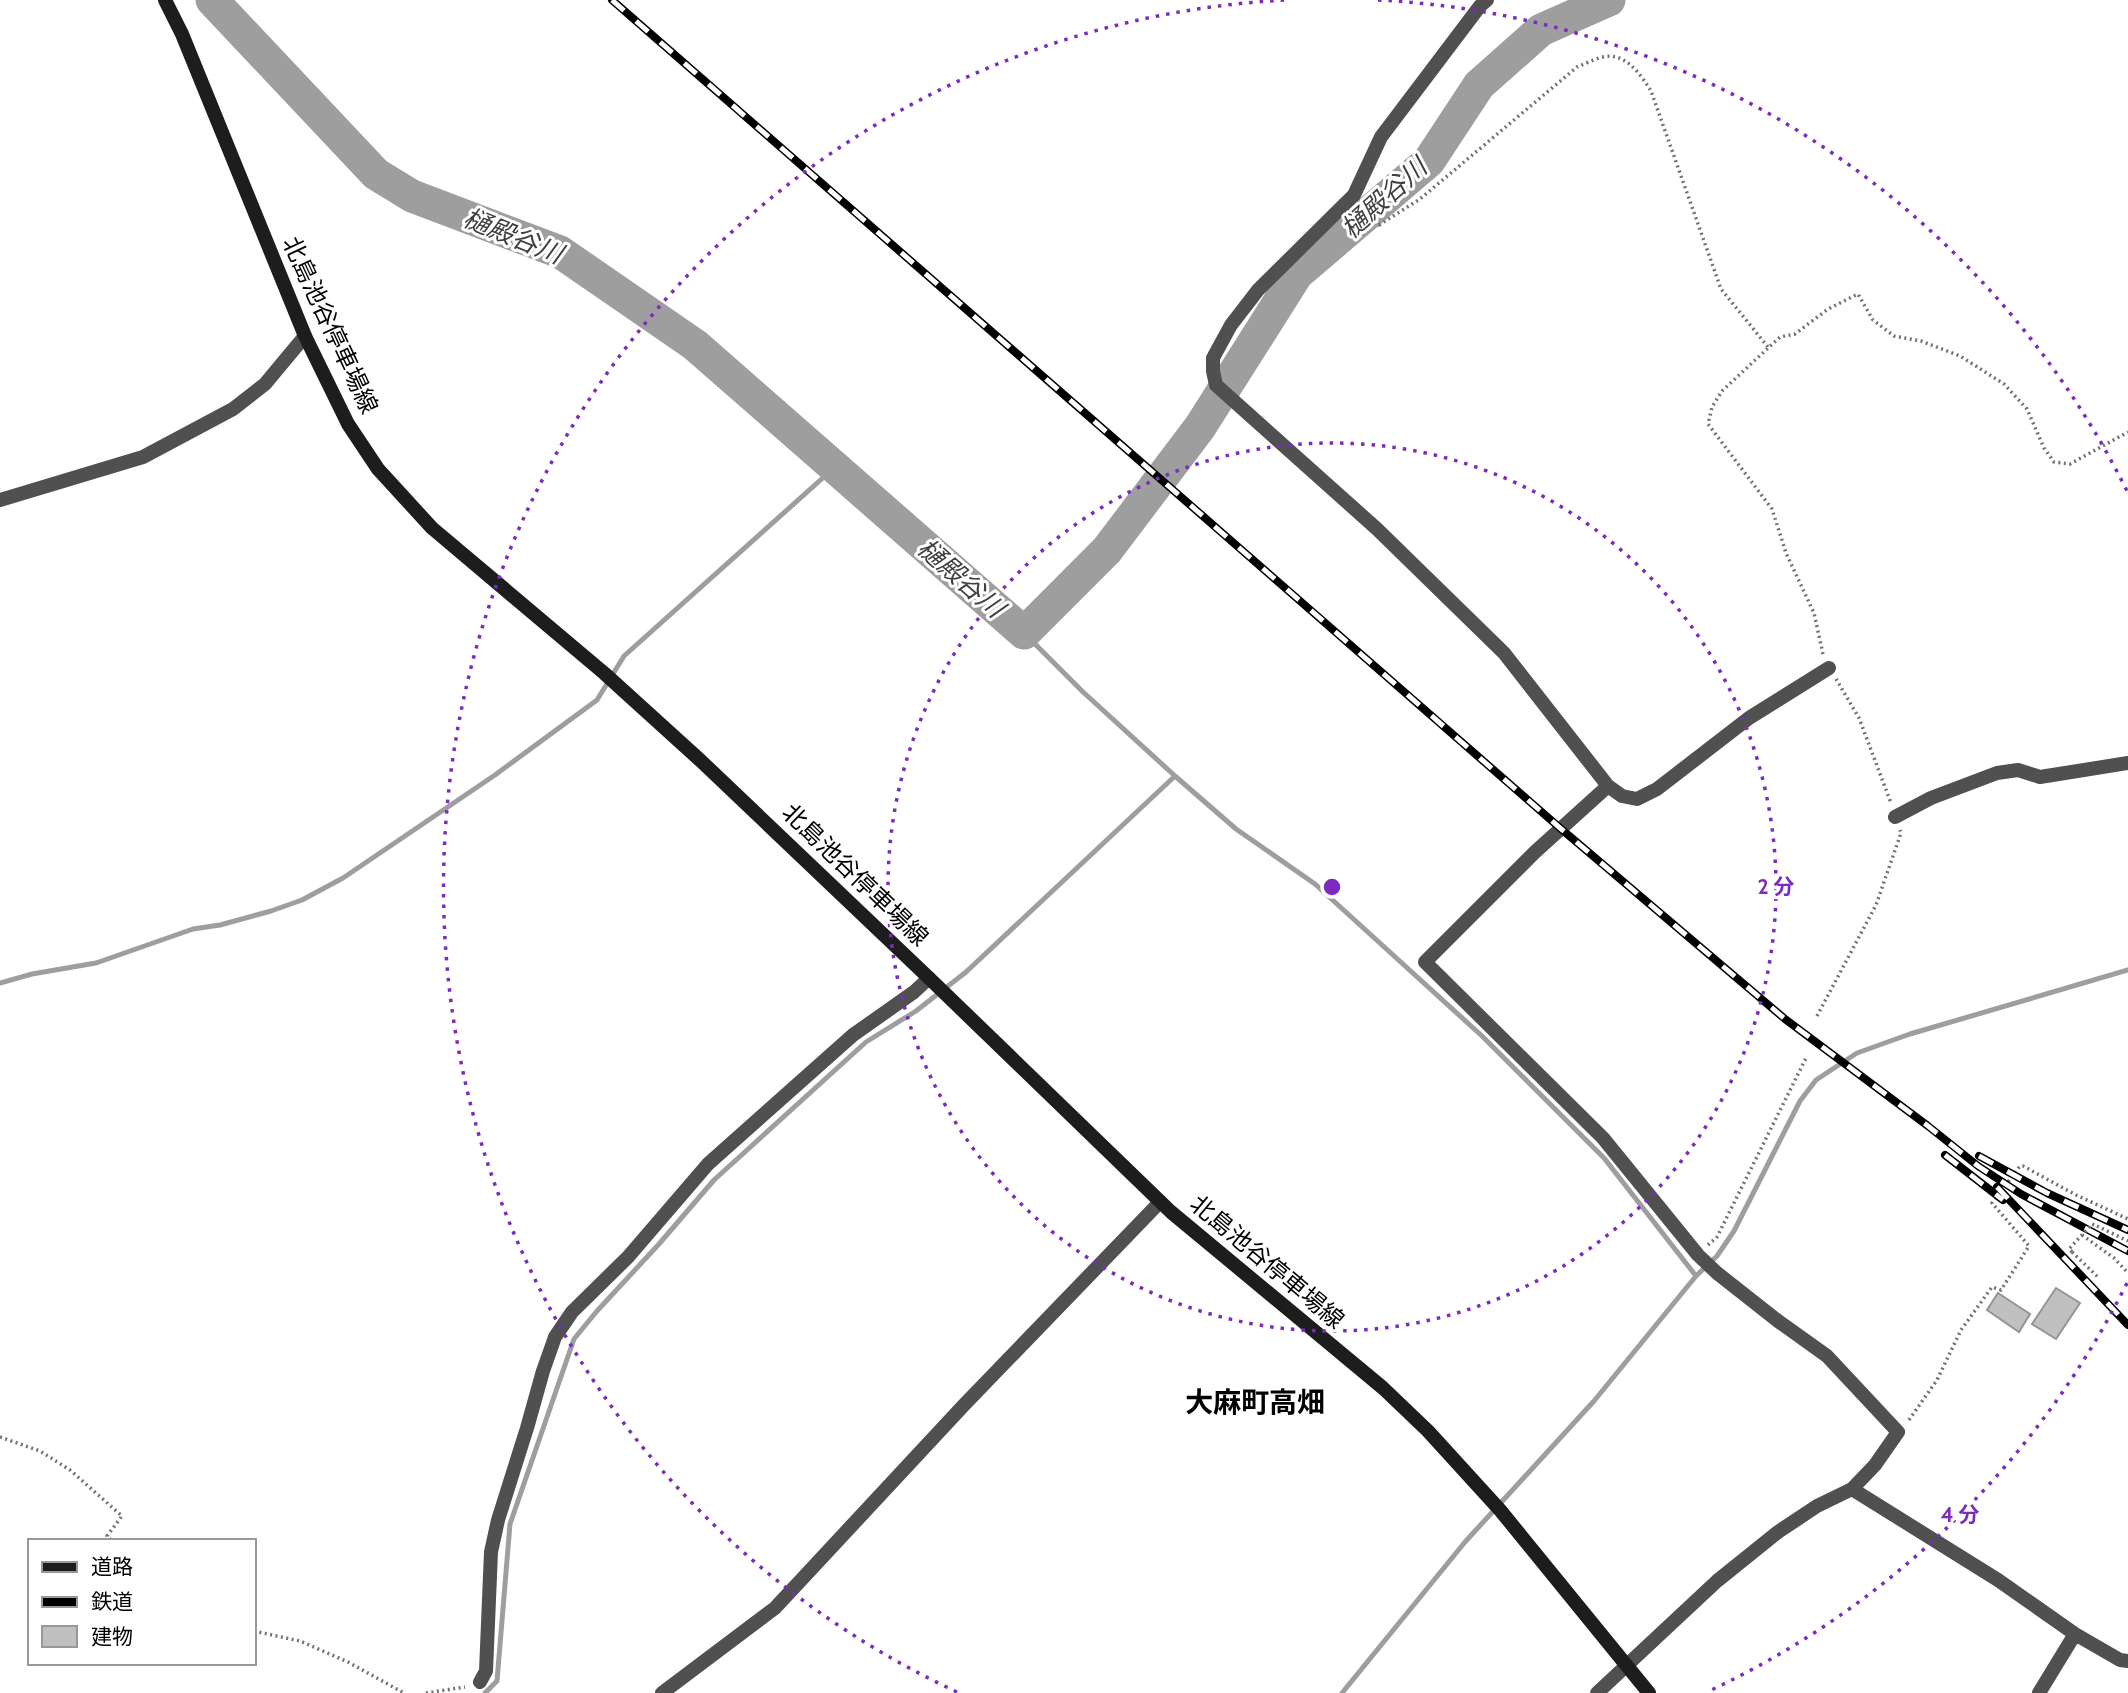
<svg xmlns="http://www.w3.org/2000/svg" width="2128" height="1693" font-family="Cabin,'Noto Sans JP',sans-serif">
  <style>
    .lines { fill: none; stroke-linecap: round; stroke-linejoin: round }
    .stream { stroke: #9e9e9e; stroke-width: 5 }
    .river { stroke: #9e9e9e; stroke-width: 33 }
    .building { fill: #c0c0c0; stroke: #949494; stroke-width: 2 }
    .path { stroke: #727272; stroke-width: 3.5; stroke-dasharray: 2 3.5; stroke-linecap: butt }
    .street { stroke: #505050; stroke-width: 14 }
    .secondary { stroke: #1d1d1d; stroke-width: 14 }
    .rail-casing { stroke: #000; stroke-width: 8 }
    .rail { stroke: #fff; stroke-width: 5; stroke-dasharray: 16; stroke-linecap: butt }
    .path-bridge { stroke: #727272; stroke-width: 3.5; stroke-dasharray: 2 3.5; stroke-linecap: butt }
    .ring { fill: none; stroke: #7b2cbf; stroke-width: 3.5; stroke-dasharray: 3.5 7 }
    .labels { text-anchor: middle; stroke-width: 6; stroke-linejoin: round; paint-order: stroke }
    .street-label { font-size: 24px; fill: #000; stroke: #fff }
    .water-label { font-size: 26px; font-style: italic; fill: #3f3f3f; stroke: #fff }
    .quarter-label { font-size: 28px; font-weight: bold; fill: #000; stroke: #fff }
    .centre { fill: #7b2cbf; stroke: #fff; stroke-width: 3.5 }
    .ring-label { font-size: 21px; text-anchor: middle; font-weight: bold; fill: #7b2cbf; stroke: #fff; stroke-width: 6; stroke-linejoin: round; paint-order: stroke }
  </style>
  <rect width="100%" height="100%" fill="#fff"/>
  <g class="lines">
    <!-- stream -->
    <path class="stream" d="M1024,633L1082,691L1175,776
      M0,983L32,974L96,963L193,929L220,925L271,911L302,900L343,878L495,775L597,700L624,656L835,467
      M485,1693L497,1681L510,1524L574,1339L597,1311L659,1244L714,1180L866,1042L916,1011L966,972L1175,776L1236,829L1315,884L1482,1036L1604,1158L1696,1276
      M1342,1693L1465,1542L1594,1401L1696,1276L1717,1256L1734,1231L1800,1101L1816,1080L1857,1053L1910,1034L2128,970"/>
    <!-- river -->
    <path class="river" d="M212,0L376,174L412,196L560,252L695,345L1024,633L1107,550L1200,427L1297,274L1429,161L1479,85L1541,30L1609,0"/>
  </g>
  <!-- building -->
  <path class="building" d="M2056,1288L2080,1303L2056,1339L2032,1324Z
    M1998,1293L2030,1314L2019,1332L1987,1310Z"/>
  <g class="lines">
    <!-- path -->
    <path class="path" d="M1365,208L1379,225L1420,199L1577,67C1585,64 1594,59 1603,57C1626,52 1641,75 1651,91L1721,289L1768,347
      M1823,654L1814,613L1786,553L1772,509L1708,424L1712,407L1722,391L1780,337L1795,334L1828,309L1858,294L1873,320L1894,336L1921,341L1960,356L2004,384L2027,409L2044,448L2054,462L2070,464L2128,432
      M1836,679L1859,718L1891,803
      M1817,1016L1876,905L1901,833L1900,830
      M2097,1226L2128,1241
      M2082,1235L2114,1258L2128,1273
      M1708,1245L1717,1237L1806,1058
      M2072,1252L2099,1278
      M1909,1420L1937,1380L1961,1330L1992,1287L2001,1290L2029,1246L1992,1203L2020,1166H2023L2076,1195L2128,1219
      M0,1437L40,1451L70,1470L122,1516L107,1536L112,1541
      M254,1631L300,1641L348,1662L404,1693
      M426,1693L465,1687"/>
    <!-- street -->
    <path class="street" d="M1487,0L1480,6L1381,137L1354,195L1258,290L1231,325L1213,358V371L1216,385L1377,529L1504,653L1608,786L1622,796L1637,799L1657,789L1749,718L1829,668
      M0,500L143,457L233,409L265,384L305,336
      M1895,817L1931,798L1997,773L2018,770L2040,777L2128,763
      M1852,1489L1998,1580L2075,1634L2120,1660L2128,1661
      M480,1682L486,1671L491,1552L498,1520L527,1428L543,1371L555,1337L572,1312L628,1257L708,1164L853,1035L914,992L929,978
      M662,1693L775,1608L963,1406L1160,1202
      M1597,1693L1717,1581L1778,1532L1817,1506L1852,1489L1875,1465L1898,1432L1827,1356L1778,1321L1717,1273L1698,1255L1603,1138L1425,962L1535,852L1608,786
      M2039,1693L2075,1634"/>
    <!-- secondary -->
    <path class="secondary" d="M165,0L182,34L305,336L348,424L378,469L432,528L604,673L701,761L929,978L1171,1212L1383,1388L1428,1431L1500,1510L1649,1693"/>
    <!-- rail casing -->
    <g class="rail-casing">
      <path id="rail" d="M612,0L1560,828L1785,1019L1928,1126L1978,1166L2021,1194L2128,1251
        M1945,1155L2003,1200
        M1979,1156L2047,1193L2128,1230
        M1997,1187L2128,1325"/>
    </g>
    <!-- rail -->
    <use href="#rail" class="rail"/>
    <!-- path-bridge -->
    <path class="path-bridge" d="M2072,1252L2069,1249L2092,1224L2097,1226"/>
  </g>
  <!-- distance rings -->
  <g class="ring">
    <circle cx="1332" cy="887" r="444"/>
    <path d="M2127 1283A888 888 0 0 1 1707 1692M957 1692A888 888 0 0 1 1286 0M1378 0A888 888 0 0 1 2127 491"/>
  </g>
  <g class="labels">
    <!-- street labels -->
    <g class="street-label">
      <text transform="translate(330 325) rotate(65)" y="8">北島池谷停車場線</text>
      <text transform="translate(855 875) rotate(44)" y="8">北島池谷停車場線</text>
      <text transform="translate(1267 1262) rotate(40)" y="8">北島池谷停車場線</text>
    </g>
    <!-- water labels -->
    <g class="water-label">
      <text transform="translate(1384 198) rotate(-42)" y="9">樋殿谷川</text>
      <text transform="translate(513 236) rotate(22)" y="9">樋殿谷川</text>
      <text transform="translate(961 578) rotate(41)" y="9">樋殿谷川</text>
    </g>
    <!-- quarter labels -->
    <g class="quarter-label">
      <text x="1255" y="1412">大麻町高畑</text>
    </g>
  </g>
  <circle cx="1332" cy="887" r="10" class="centre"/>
  <g class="ring-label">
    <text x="1776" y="894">2 分</text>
    <text x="1960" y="1522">4 分</text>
  </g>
  <!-- legend -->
  <rect x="28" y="1539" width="228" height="126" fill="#ffffff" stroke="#999999" stroke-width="2"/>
  <rect x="42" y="1562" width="35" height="10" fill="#1d1d1d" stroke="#999999" stroke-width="2"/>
  <text x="91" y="1574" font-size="21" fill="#000000">道路</text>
  <rect x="42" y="1597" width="35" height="10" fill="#000000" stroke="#999999" stroke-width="2"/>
  <text x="91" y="1609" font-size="21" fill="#000000">鉄道</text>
  <rect x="42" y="1626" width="35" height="21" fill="#c0c0c0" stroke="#999999" stroke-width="2"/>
  <text x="91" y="1644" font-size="21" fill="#000000">建物</text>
</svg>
